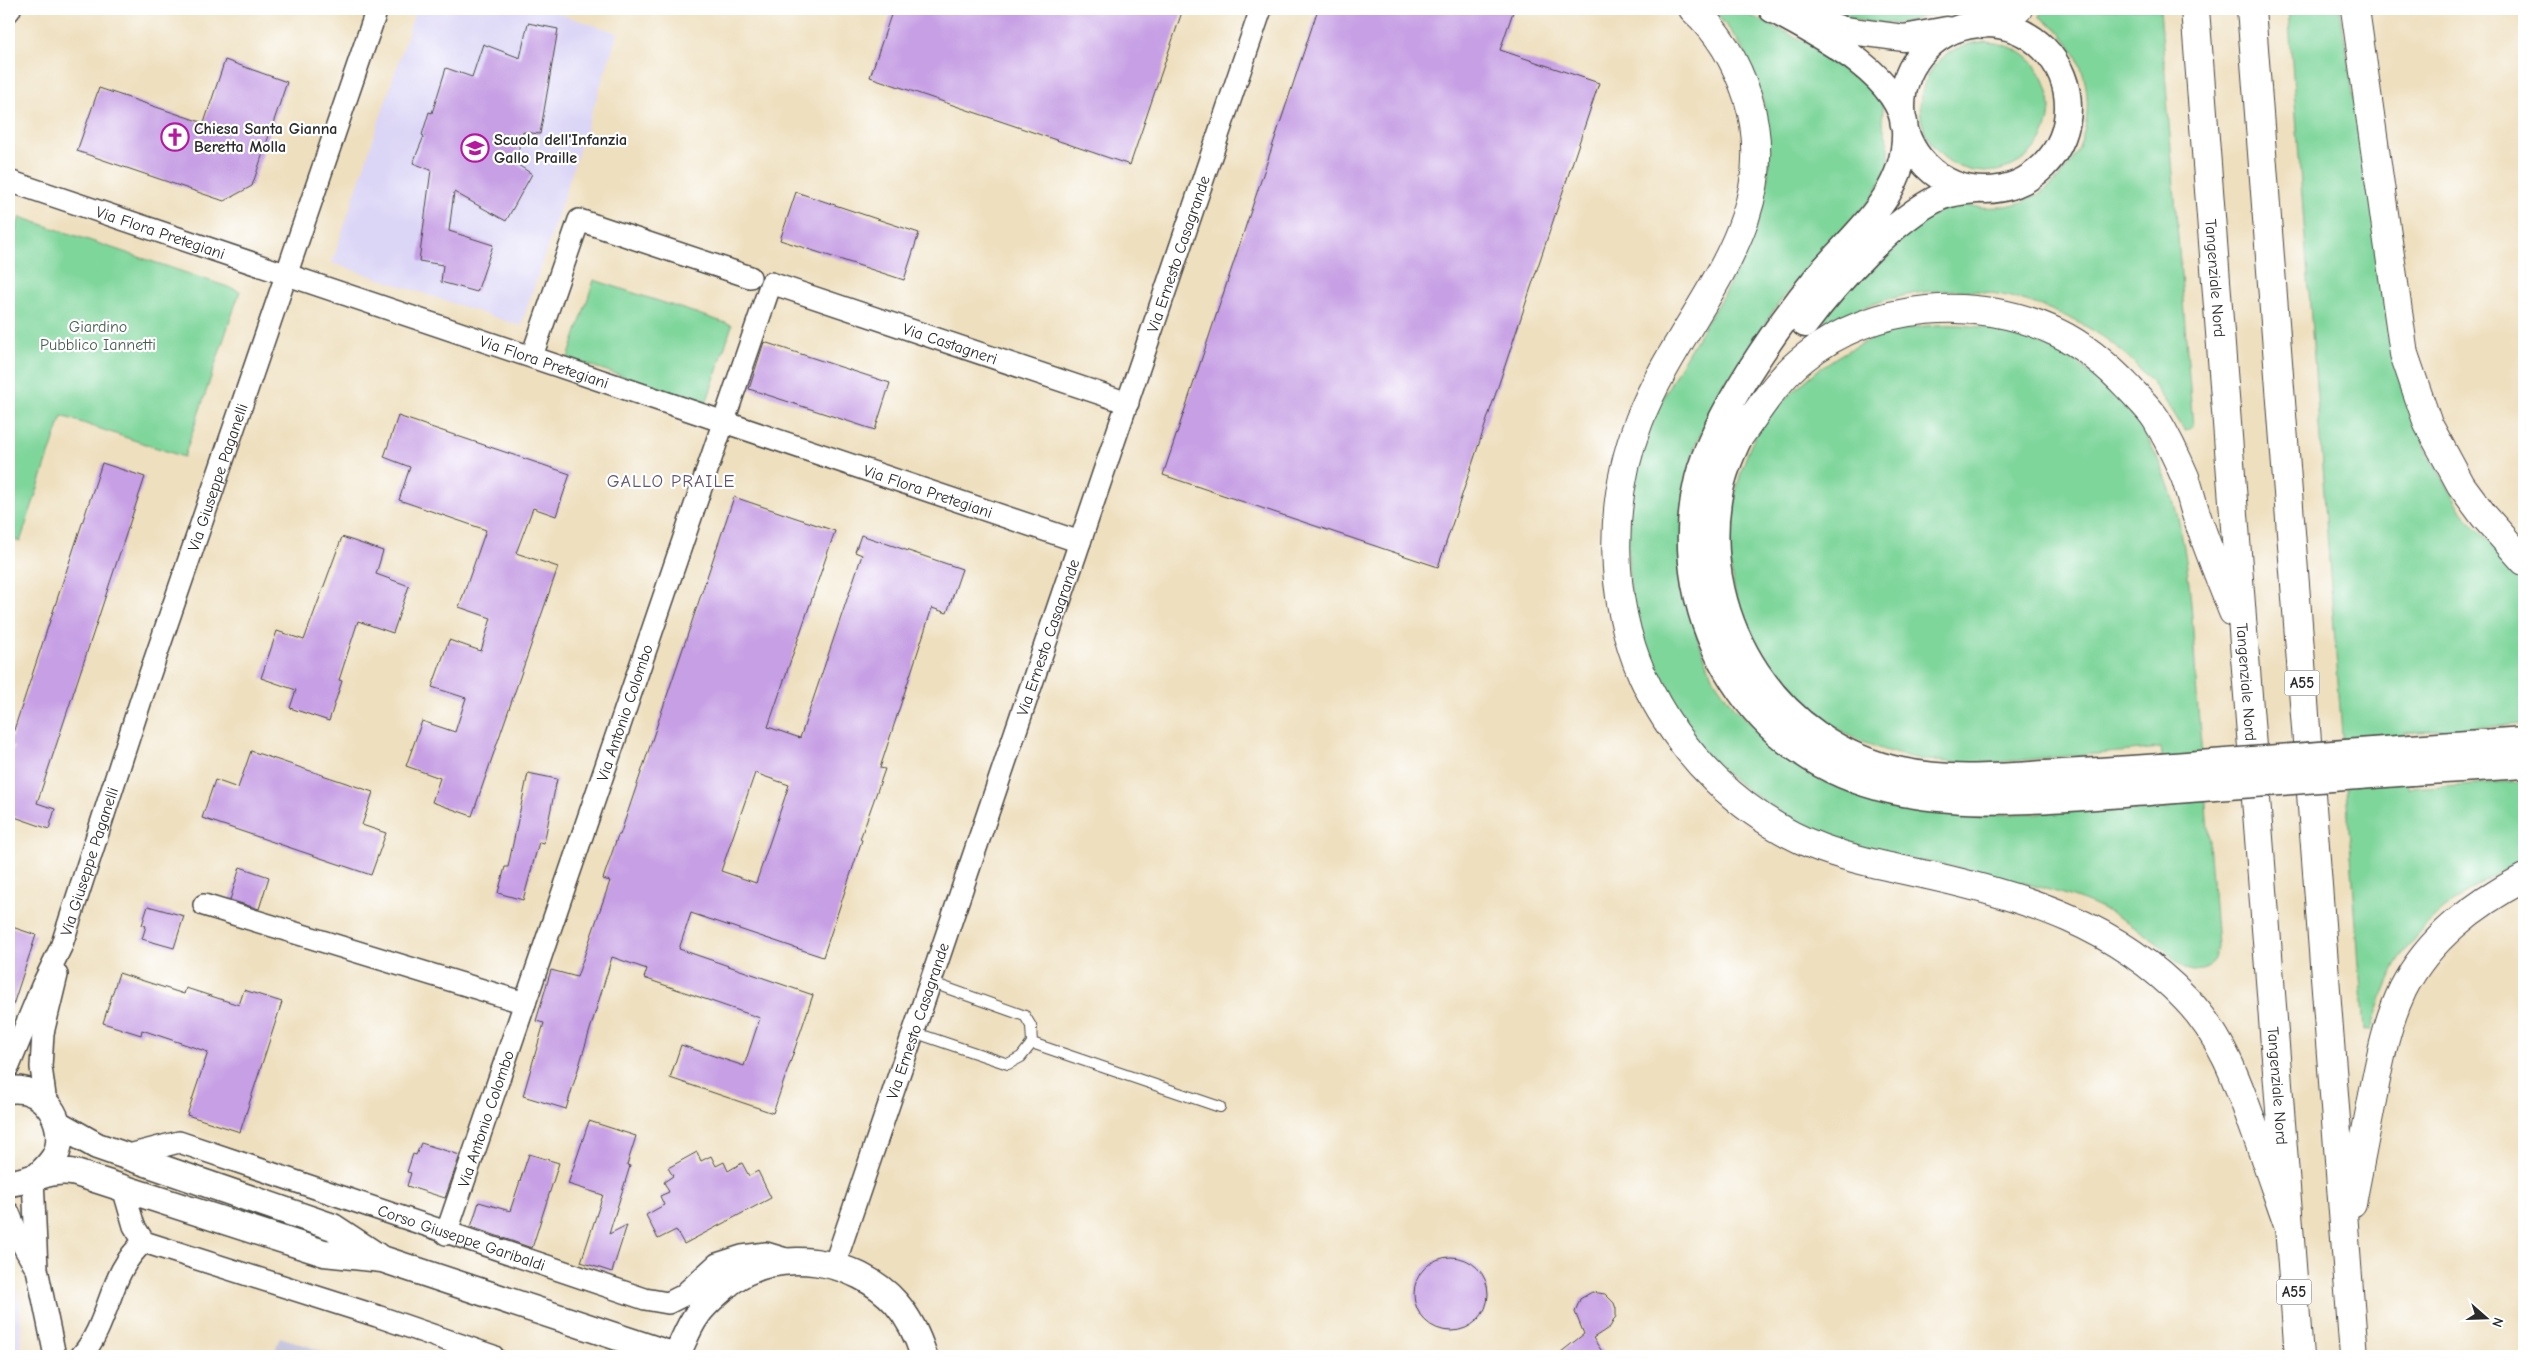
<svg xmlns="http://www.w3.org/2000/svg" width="2533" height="1365" font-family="'Comic Neue',sans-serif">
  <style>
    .built { fill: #dcd6f6 }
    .industrial { fill: #c2c2dc }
    .green { fill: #7fd69b; stroke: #558063 }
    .building { fill: #c69fe4; fill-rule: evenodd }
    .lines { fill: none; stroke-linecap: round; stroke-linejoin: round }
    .service-casing { stroke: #484641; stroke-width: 12 }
    .minor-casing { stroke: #484641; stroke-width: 24 }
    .tertiary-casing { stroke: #484641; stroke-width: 29 }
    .motorway-casing { stroke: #484641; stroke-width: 30 }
    .service { stroke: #fff; stroke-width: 10 }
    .minor { stroke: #fff; stroke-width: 21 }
    .tertiary { stroke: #fff; stroke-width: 26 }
    .motorway { stroke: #fff; stroke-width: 28 }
    .tertiary-bridge-casing { stroke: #484641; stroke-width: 29; stroke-linecap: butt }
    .tertiary-bridge { stroke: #fff; stroke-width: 26 }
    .labels { text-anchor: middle; stroke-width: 4.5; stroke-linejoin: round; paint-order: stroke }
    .shield { fill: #fff; stroke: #6b6b6b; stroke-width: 1 }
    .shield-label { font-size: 15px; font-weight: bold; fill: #2b2b2b }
    .poi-label { font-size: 16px; font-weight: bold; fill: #2b2b2b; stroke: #fff; text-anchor: start }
    .street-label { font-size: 16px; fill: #2b2b2b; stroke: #fff }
    .park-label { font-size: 16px; fill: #445e4d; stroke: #fff }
    .neighbourhood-label { font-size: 18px; letter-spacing: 1px; fill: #61546c; stroke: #fff }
  </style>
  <rect width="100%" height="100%" fill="#fff"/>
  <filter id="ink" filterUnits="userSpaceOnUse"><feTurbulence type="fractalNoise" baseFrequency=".02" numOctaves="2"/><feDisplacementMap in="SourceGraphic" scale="10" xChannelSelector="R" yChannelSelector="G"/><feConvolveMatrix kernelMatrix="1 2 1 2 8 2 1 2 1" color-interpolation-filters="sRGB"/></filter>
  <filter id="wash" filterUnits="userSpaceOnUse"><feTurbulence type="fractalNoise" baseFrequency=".0096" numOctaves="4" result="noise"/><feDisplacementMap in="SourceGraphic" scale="20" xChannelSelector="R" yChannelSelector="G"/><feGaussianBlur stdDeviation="1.12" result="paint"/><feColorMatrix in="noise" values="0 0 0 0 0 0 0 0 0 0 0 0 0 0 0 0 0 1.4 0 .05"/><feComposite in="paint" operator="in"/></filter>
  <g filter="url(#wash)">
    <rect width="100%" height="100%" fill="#eedfbe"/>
    <!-- built -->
    <path class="built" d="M416,9H544L618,33L521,326L332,263Z
      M9,1268L15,1279L20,1304L22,1356H9Z"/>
    <!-- industrial -->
    <path class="industrial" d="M280,1337L338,1356H273Z"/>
    <!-- green -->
    <path class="green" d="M1714,9H1730L1759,19L1842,60L1880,96L1883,110L1882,122L1889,148V163L1874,196L1800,276L1773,311L1710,412L1694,449L1684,489L1696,634L1712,676L1733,707L1785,756L1812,776L1871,802L1901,810L1988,815L2170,808L2161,748C2123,752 2084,755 2045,758C2004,762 1962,766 1921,759C1797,739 1708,626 1734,501C1739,477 1746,451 1759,430C1773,408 1797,388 1817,371C1869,330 1932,316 1997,330C2060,343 2115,382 2147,438C2192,516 2191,611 2197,697C2204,780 2211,863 2217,946L2214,959L2206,969C2204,970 2195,971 2193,971C2180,969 2170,953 2161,946C2150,938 2138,929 2127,922C2080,894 2024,883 1971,871C1921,859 1865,855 1818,832C1784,816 1732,783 1706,754C1697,745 1690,732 1682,721C1613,621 1613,503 1665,395C1703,317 1767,251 1769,159C1770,119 1760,76 1738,41C1731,30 1720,20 1714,9Z
      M1820,9H1945C1898,30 1867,25 1820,9Z
      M2042,9H2160L2193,427L2185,431C2168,404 2150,378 2127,356C2107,337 2082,323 2056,312C1977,278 1904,285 1827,323L1822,317L1900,235L1953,203C1979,209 2004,210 2029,199C2092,171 2106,84 2061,34C2056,27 2047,22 2040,17Z
      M2288,9H2340L2361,145L2409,408L2430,457L2463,513L2524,578V724L2404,733L2409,788L2524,781V859C2475,884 2424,915 2396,965C2385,986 2378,1008 2371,1030L2364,1031Z
      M1920 107a65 65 0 1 1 130 0a65 65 0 1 1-130 0Z
      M20,217L240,291L184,457L62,416L20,542L9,538V250Z
      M594,280L732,325L706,404L568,358Z"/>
    <g id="blocks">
      <!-- building -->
      <path class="building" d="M893,9H1183L1130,165L870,77Z
        M1318,9H1514L1500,50L1599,83L1438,567L1163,475Z
        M528,23L558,29L540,134L523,132L515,163L532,174L506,221L454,192L449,231L493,245L477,292L441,282L443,265L419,261L431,170L413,163L424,136L422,135L429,112L432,113L446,68L472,77L483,44L520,58Z
        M225,60L287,82L252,186L224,201L77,151L99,88L204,123Z
        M796,192L919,233L904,280L780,240Z
        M764,342L890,383L875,430L749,389Z
        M398,416L570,474L556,516L533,508L516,553L558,567L472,816L432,802L440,778L406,766L422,721L455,732L466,698L432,687L449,640L481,651L491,618L459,607L486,530L399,500L410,467L384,457Z
        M102,463L145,477L37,803L55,809L49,829L9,815V761L14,747L9,745Z
        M734,497L835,531L768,727L800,738L862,555L855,552L861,535L962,569L947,613L932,608L880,768L885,769L860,839L862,840L823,957L691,913L679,949L813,995L773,1113L670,1078L681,1045L744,1066L760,1018L644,978L647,969L612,957L566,1109L523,1096L544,1023L536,1021L551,970L577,977L610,881L603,879L618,835H620ZM755,773L789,785L756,883L721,871Z
        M342,537L383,551L376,574L409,586L393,633L358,621L339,680L342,681L329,721L290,708L296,690L261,678L277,631L304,640Z
        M251,751L373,792L362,825L386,833L371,875L202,818L215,780L238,788Z
        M528,773L557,779L544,843L539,842L523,900L498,893L505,867H508Z
        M240,867L269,877L259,909L230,900Z
        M148,906L184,916L174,948L142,939L146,926L142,925Z
        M9,926L36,935L12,1008H9Z
        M119,973L184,994L186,988L239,1005L244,990L282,1002L240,1132L187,1115L208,1052L142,1030L141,1035L103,1023Z
        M589,1121L636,1136L627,1165L630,1166L609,1234L627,1225L612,1272L581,1262L603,1195L568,1184Z
        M421,1143L460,1155L445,1198L407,1186L411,1173L407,1172L413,1154L416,1155Z
        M697,1152L701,1161L711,1156L716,1166L724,1162L728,1171L742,1163L749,1176L758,1171L771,1198L684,1244L676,1230L658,1239L646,1215L664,1205L660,1196L669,1192L664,1182L673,1176L668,1168Z
        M529,1154L559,1163L532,1248L471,1227L479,1202L510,1211Z
        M1414 1294a37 37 0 1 1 74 0a37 37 0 1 1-74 0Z
        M1592,1292L1605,1294L1614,1303L1616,1309V1316L1610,1327L1593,1338L1605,1356H1556L1584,1334L1575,1312L1580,1299Z"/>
    </g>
  </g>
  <g filter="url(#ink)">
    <use href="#blocks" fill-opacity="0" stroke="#484641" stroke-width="1"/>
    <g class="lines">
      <!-- service casing -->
      <g class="service-casing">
        <path id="service" d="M913,1032L1008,1064L1021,1057L1032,1043L1031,1026L1025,1016L930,982
          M1032,1043L1220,1107"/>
      </g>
      <!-- minor casing -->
      <g class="minor-casing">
        <g id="minor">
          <path d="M9,11L10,9"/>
          <path id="s1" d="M9,181L1080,542"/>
          <path d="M532,356L579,220L750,277"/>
          <path d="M204,905L525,1003"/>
          <path id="s2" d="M9,1066L42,986L61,947L141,700L377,9"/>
          <path d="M46,1103L41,1067L43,1033L57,975"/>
          <path id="s3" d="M125,1156L179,1142L645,1299L668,1303L682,1296L717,1264L742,1256L766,1253L786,1259"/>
          <path d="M33,1178L37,1269L55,1356"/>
          <path d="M123,1188L134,1226L144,1242L377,1316L493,1356"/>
          <path d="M9,1213L20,1240L34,1265"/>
          <path id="s4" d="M446,1234L771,283L1128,403"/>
          <path id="s5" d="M834,1266L1261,9"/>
          <path d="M81,1356C111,1322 108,1272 144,1242"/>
        </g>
      </g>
      <!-- tertiary casing -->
      <g class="tertiary-casing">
        <path id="tertiary" d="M1772,9C1814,32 1902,75 1905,130C1908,192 1855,233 1819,275C1777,326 1714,415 1698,479C1681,547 1695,623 1734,682C1832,833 2010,801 2163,791
          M1813,20L1844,30L1904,38L1947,30
          M1902 107a83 83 0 1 1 166 0a83 83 0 1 1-166 0Z
          M1805,324C1837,282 1892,220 1940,197C1952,192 1964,191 1977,190
          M1749,417C1736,444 1722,471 1718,501C1700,623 1778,745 1901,771C1948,781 1996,777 2044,774C2082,772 2121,770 2160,767
          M2411,748L2524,740
          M2412,772L2524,765
          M9,1090C43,1085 67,1121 57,1152C53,1162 45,1169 38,1176
          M58,1124L97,1146L333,1227L377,1256
          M9,1183C33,1181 52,1167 76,1173L324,1253L382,1259L675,1356
          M676,1356C683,1343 688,1327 697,1315C704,1304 719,1292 729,1283C777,1245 857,1259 896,1303C910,1319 918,1337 924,1356"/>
      </g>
      <!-- motorway casing -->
      <g class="motorway-casing">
        <g id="motorway">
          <path d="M1693,9C1720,33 1737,64 1748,98C1787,226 1680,313 1639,421C1608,502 1608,597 1643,677C1678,753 1742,818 1821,848C1857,861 1895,868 1932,876C2029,898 2115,925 2186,999C2221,1035 2237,1080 2254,1128C2266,1161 2277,1194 2289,1228"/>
          <path id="s6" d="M2195,9L2299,1356"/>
          <path d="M2251,9L2354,1356"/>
          <path d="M2355,9L2404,354L2428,424L2461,485L2484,516L2524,561"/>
          <path d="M1983,24L2008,16L2018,9"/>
          <path d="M1739,437C1759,410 1777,379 1804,358C1873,302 1978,294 2058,333C2085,346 2108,366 2129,388C2138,398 2149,408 2156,419C2167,437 2177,458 2185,477C2190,491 2193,506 2198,520C2209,551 2221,582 2233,612"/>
          <path d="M2352,1203C2359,1167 2366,1131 2373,1095C2380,1059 2387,1022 2403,989C2429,938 2475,904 2524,878"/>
        </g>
      </g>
      <!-- service -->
      <use href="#service" class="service"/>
      <!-- minor -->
      <use href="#minor" class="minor"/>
      <!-- tertiary -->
      <use href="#tertiary" class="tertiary"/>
      <!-- motorway -->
      <use href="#motorway" class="motorway"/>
      <!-- tertiary-bridge casing -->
      <g class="tertiary-bridge-casing">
        <path id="tertiary-bridge" d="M2160,767L2411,748
          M2163,791L2412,772"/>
      </g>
      <!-- tertiary-bridge -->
      <use href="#tertiary-bridge" class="tertiary-bridge"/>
    </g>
  </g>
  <!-- icons -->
  <defs>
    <g id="church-ring" transform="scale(1.4375)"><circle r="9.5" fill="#fff" stroke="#b5179e" stroke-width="1.5"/><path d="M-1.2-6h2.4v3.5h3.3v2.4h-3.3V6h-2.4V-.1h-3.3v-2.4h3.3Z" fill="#b5179e"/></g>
    <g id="school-ring" transform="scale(1.4375)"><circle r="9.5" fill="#fff" stroke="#b5179e" stroke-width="1.5"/><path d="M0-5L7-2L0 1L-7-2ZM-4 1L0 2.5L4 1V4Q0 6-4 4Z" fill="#b5179e"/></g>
  </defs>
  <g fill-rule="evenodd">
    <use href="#church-ring" x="175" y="137"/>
    <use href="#school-ring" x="475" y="148"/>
  </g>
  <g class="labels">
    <!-- shield labels -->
    <g class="shield">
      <rect x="2284.5" y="670.5" width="35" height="25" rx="4"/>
      <rect x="2276.5" y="1279.5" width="35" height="25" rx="4"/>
    </g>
    <g class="shield-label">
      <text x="2302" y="688">A55</text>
      <text x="2294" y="1297">A55</text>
    </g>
    <!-- poi labels -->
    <g class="poi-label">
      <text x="194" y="134">Chiesa Santa Gianna<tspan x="194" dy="18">Beretta Molla</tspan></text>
      <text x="494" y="145">Scuola dell'Infanzia<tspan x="494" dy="18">Gallo Praille</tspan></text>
    </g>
    <!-- street labels -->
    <g class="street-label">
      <text dy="6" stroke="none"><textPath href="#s1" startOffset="160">Via Flora Pretegiani</textPath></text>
      <text dy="6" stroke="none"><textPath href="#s5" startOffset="1069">Via Ernesto Casagrande</textPath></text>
      <text dy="6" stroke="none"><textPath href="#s6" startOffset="270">Tangenziale Nord</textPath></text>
      <text dy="6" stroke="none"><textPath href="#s4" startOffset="1194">Via Castagneri</textPath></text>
      <text dy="6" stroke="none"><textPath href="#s1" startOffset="565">Via Flora Pretegiani</textPath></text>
      <text dy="6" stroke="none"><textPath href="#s2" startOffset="625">Via Giuseppe Paganelli</textPath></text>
      <text dy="6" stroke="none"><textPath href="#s1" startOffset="970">Via Flora Pretegiani</textPath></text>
      <text dy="6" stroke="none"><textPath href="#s5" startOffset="664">Via Ernesto Casagrande</textPath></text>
      <text dy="6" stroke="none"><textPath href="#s6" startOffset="675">Tangenziale Nord</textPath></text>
      <text dy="6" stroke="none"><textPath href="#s4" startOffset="551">Via Antonio Colombo</textPath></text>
      <text dy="6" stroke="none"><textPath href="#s2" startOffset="220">Via Giuseppe Paganelli</textPath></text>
      <text dy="6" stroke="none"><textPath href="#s5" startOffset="259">Via Ernesto Casagrande</textPath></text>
      <text dy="6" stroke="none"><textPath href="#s6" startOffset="1080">Tangenziale Nord</textPath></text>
      <text dy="6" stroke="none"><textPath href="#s4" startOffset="122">Via Antonio Colombo</textPath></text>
      <text dy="6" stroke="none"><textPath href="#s3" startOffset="354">Corso Giuseppe Garibaldi</textPath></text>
    </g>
    <!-- park labels -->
    <g class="park-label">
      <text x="98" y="332">Giardino<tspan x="98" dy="18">Pubblico Iannetti</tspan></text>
    </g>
    <!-- neighbourhood labels -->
    <g class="neighbourhood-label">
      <text x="671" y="487">GALLO PRAILE</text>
    </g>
  </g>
  <!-- margin -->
  <rect width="2533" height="1365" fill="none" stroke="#fff" stroke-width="30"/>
  <!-- north arrow -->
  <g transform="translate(2486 1318) rotate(110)" stroke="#ffffff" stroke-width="4" paint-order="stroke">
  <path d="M0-4L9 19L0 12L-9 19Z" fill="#2b2b2b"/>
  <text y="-8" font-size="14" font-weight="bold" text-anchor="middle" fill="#2b2b2b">N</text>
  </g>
</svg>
